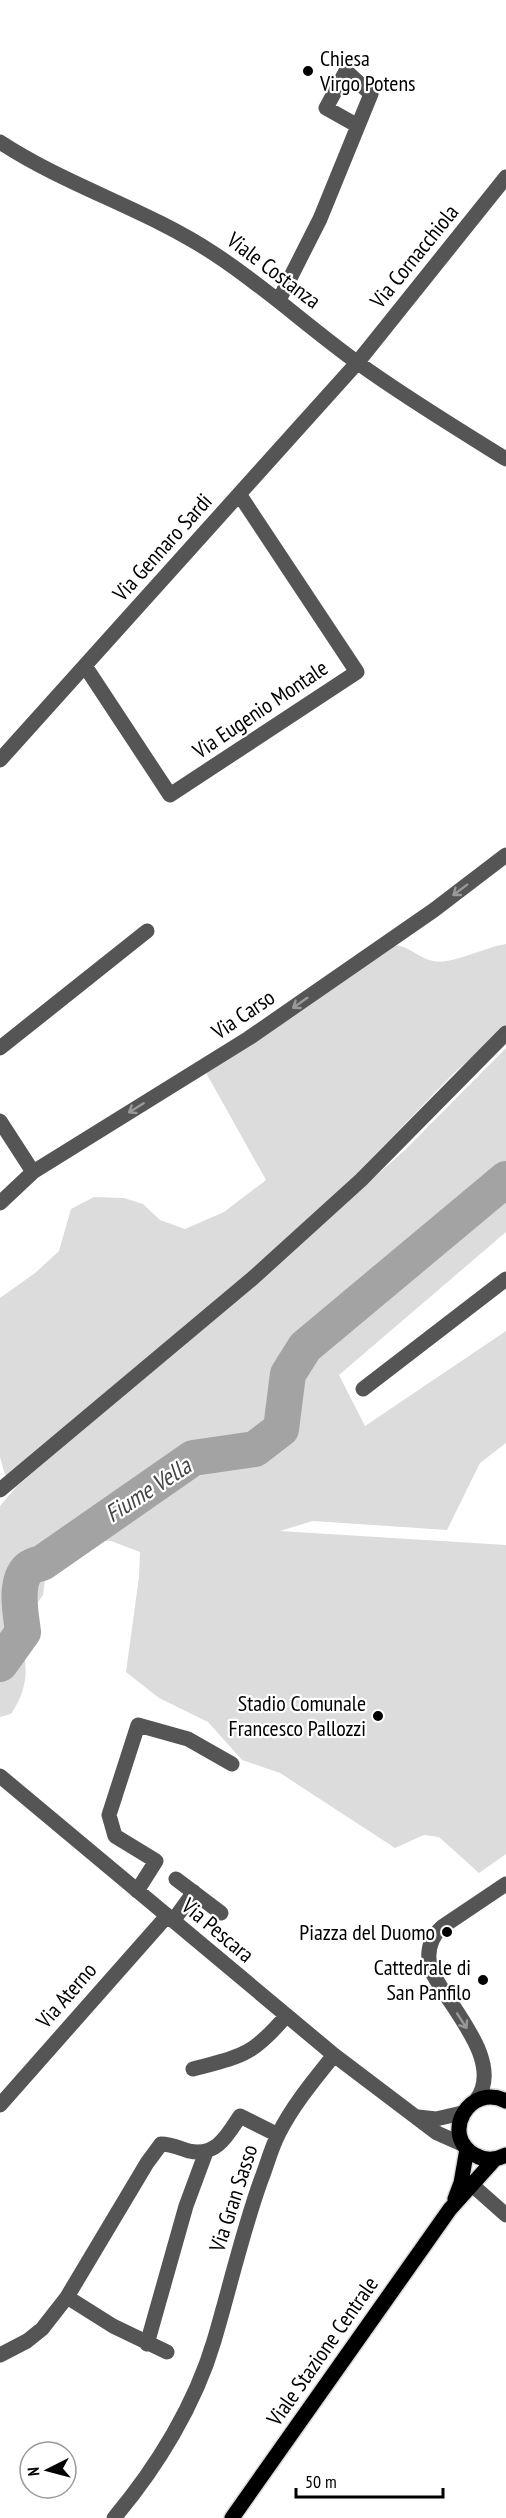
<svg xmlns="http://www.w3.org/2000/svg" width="506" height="2518" font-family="'PT Sans Narrow',sans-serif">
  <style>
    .green { fill: #dcdcdc }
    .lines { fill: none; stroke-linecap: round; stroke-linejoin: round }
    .river { stroke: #a3a3a3; stroke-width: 36 }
    .major-casing { stroke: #dbdbdb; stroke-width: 18 }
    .minor { stroke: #555; stroke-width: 15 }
    .major { stroke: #000; stroke-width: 15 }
    .oneway { stroke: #999 }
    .poi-dot { fill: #000; stroke: #fff; stroke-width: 2 }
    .labels { text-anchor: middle; stroke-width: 4.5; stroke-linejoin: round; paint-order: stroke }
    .poi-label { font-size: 22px; fill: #000; stroke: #fff; text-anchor: end }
    .street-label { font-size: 22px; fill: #000; stroke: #fff }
    .water-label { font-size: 24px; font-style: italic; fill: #444; stroke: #fff }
  </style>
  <rect width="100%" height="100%" fill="#fff"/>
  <!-- green -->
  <path class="green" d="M506,944V1027L453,1074L343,1188L191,1328L6,1478L0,1457V1298L35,1273L59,1251L71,1209L94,1197L124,1198L143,1204L160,1220L185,1229L224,1212L266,1180L205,1071L394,945C409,946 419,958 433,961C452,965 485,947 506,944Z
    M506,1048V1232L339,1375L365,1426L506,1331V1443L480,1463L447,1530L313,1521L280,1531L506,1545V1854L479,1873L439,1837L424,1835L395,1848L280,1773L242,1760L208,1722L159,1698L126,1672L139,1577L140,1552L111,1541L94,1540L58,1559L45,1580L43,1595L33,1609L17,1620C25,1658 34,1679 11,1714L0,1717V1506L17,1486L231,1305L406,1149Z"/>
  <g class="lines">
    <!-- river -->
    <path class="river" d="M0,1664L23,1632C21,1615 14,1583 28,1569C31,1566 38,1564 42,1563L193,1458L255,1449L281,1429L288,1374L305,1347L506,1179"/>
    <!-- major casing -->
    <g class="major-casing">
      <path id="major" d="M506,2101C470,2082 439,2135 475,2155C485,2161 496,2160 506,2155
        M455,2199L461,2183L467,2149
        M232,2518L450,2209L495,2159"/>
    </g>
    <!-- minor -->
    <path class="minor" d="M0,142C67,186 146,209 213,253C264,286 308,327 358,363C405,397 456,428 506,459
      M279,300L320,219L371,94L346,71L326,108L358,126
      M85,666L170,795L357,672L239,494
      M0,760L357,363L506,177
      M0,1048L147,931
      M0,1121L33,1172
      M0,1203L33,1172L249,1038L434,910L506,855
      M363,1389L506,1279
      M0,1490L253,1278L361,1180L506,1033
      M0,1776L334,2055L437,2133L464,2145
      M176,1879L221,1913
      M137,1891L156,1861L115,1836L109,1815L138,1725L188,1739L232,1764
      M173,1921L194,1892
      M193,2069C242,2056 252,2056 286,2016
      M477,2099C504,2060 448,2006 431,1970C426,1953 429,1939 442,1927L506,1884
      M0,2105L167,1916
      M418,2117L436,2119L462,2113
      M471,2184L506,2215
      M67,2297L113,2326L167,2352
      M147,2344L186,2206L206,2152
      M0,2355L27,2341L42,2329L67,2297L147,2163L161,2144C171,2144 179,2148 189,2151C216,2157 227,2136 240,2116L278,2135
      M114,2518C157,2467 195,2405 214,2341C230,2287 242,2233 261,2180C267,2165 271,2148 279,2133C293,2105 314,2080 334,2055"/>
    <!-- major -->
    <use href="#major" class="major"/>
  </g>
  <!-- one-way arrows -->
  <defs><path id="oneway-shaft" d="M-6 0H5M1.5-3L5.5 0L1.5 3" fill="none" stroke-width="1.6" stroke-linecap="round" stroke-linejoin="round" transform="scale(1.5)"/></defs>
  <g class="oneway">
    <use href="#oneway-shaft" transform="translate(460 890) rotate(143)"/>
    <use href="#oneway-shaft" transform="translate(300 1003) rotate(145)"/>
    <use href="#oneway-shaft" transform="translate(136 1108) rotate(148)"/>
    <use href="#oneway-shaft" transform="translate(462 2021) rotate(57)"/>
  </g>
  <!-- markers -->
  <g class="poi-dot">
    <circle cx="308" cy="71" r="6"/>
    <circle cx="378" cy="1716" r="6"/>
    <circle cx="447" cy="1932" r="6"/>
    <circle cx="483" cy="1980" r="6"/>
  </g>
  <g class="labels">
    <!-- poi labels -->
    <g class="poi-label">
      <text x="320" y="66" text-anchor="start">Chiesa<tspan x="320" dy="25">Virgo Potens</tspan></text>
      <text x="366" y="1711">Stadio Comunale<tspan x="366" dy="25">Francesco Pallozzi</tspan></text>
      <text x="435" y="1940">Piazza del Duomo</text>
      <text x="471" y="1975">Cattedrale di<tspan x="471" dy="25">San Panfilo</tspan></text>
    </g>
    <!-- street labels -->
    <g class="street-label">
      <text transform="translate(414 256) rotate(-51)" y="8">Via Cornacchiola</text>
      <text transform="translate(274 270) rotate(37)" y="8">Viale Costanza</text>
      <text transform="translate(162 547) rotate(-48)" y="8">Via Gennaro Sardi</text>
      <text transform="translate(260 709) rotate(-34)" y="8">Via Eugenio Montale</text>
      <text transform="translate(243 1014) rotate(-34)" y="8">Via Carso</text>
      <text transform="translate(218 1930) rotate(40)" y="8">Via Pescara</text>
      <text transform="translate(66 1995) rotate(-49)" y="8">Via Aterno</text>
      <text transform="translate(233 2198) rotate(-72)" y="8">Via Gran Sasso</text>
      <text transform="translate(322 2351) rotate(-55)" y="8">Viale Stazione Centrale</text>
    </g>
    <!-- water labels -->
    <g class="water-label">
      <text transform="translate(148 1490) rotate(-33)" y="8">Fiume Vella</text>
    </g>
  </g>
  <!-- north arrow -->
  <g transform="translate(48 2470) rotate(264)"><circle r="28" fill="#ffffff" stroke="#999999" stroke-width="1.5"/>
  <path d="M0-4.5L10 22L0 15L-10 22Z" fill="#000000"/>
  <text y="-9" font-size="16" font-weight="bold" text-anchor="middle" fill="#000000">N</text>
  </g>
  <!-- scale -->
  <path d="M296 2488v9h147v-9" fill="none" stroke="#000000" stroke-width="3"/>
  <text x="305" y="2488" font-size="18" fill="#000000" stroke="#ffffff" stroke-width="4.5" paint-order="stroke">50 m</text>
</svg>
